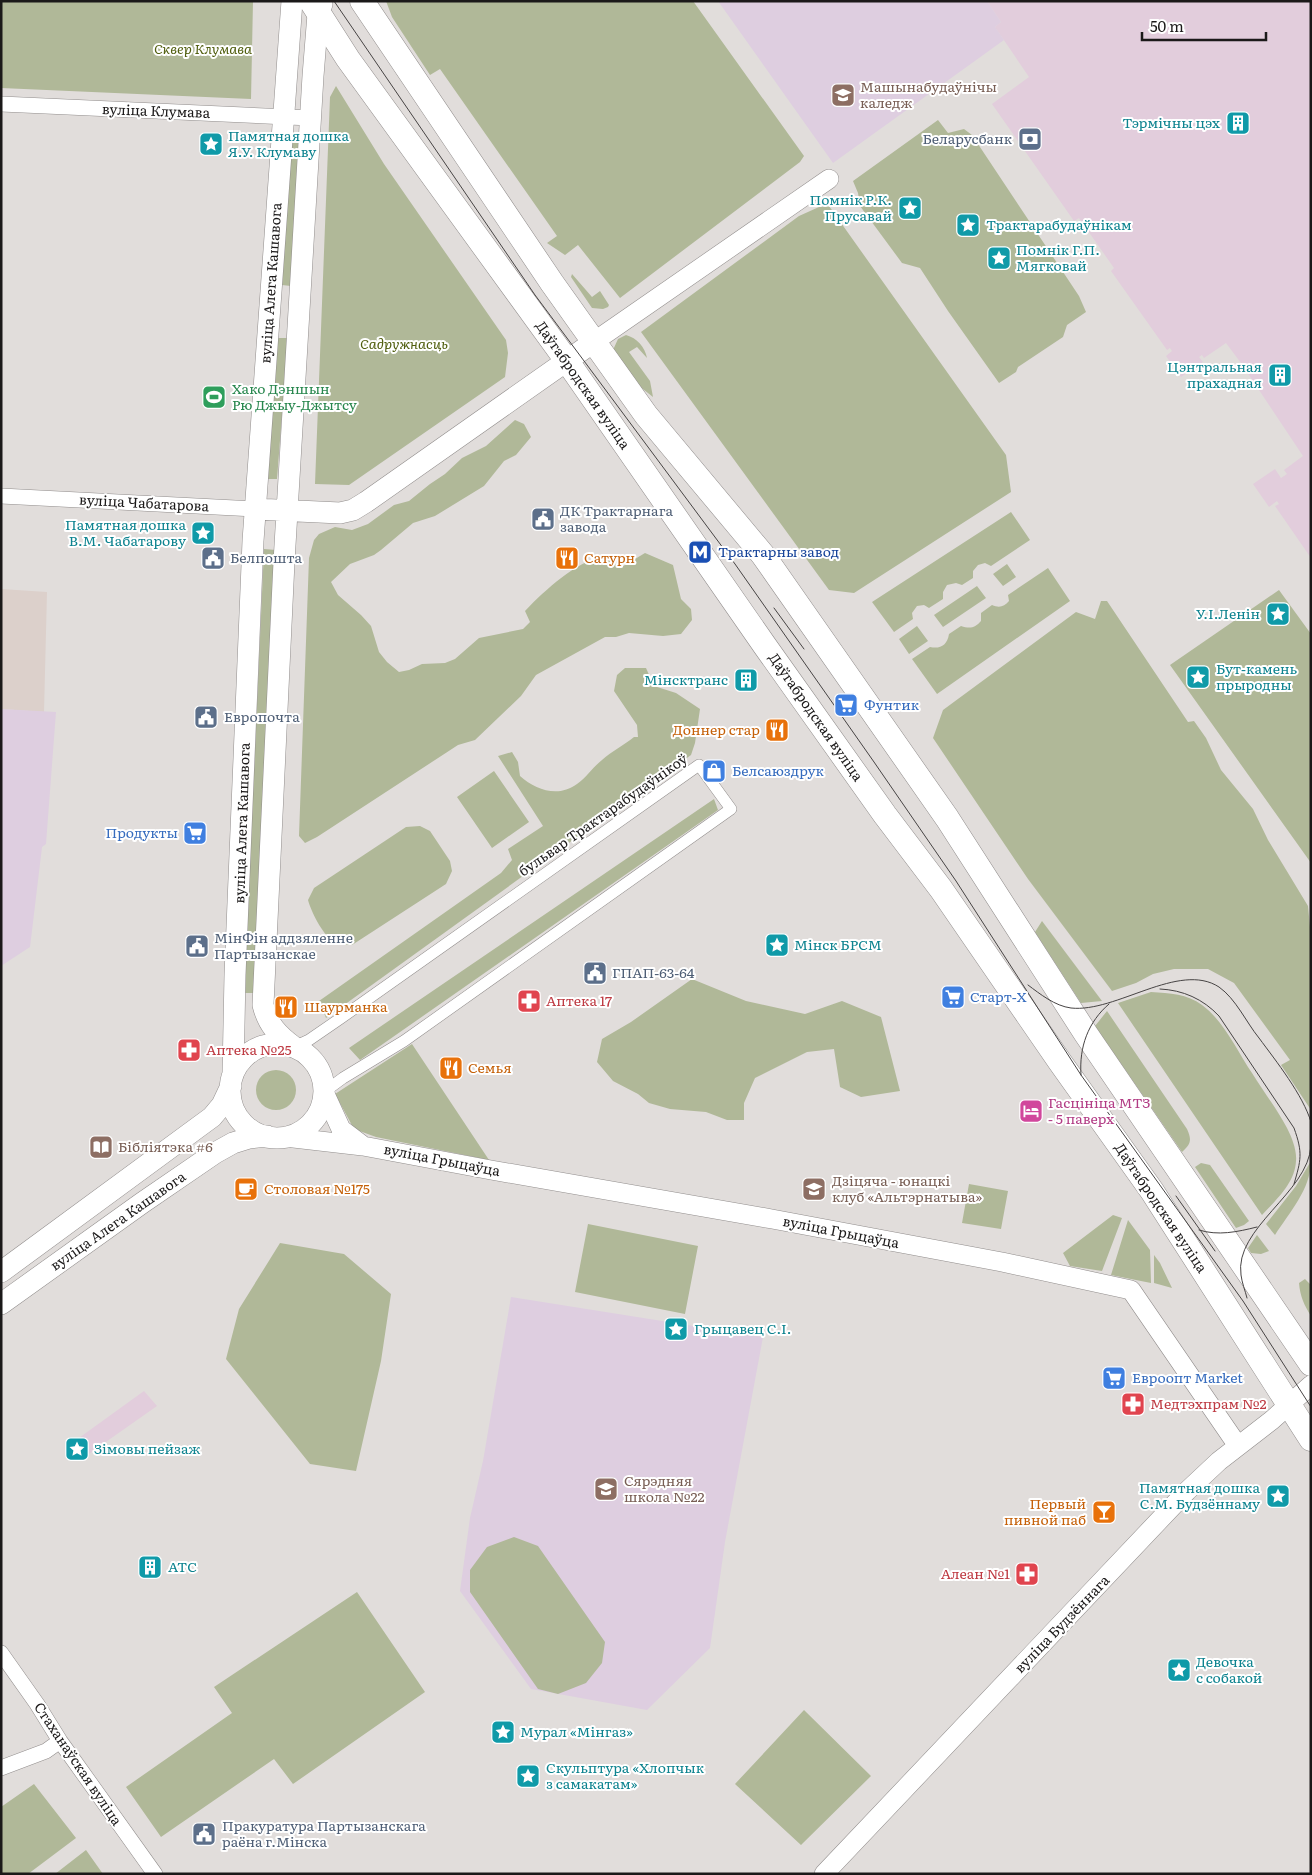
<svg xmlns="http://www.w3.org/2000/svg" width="1312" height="1875" font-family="Literata,serif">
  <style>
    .built { fill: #dcd0cb }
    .industrial { fill: #e2cddc }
    .education { fill: #decee0 }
    .green { fill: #b0b898 }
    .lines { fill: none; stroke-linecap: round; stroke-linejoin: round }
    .pedestrian-casing { stroke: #918d8c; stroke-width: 12 }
    .minor-casing { stroke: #918d8c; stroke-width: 16 }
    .tertiary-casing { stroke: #918d8c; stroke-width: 20 }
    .secondary-casing { stroke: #918d8c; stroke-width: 22 }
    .primary-casing { stroke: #918d8c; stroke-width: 25 }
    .pedestrian { stroke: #fff; stroke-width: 11 }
    .minor { stroke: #fff; stroke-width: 15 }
    .tertiary { stroke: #fff; stroke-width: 19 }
    .secondary { stroke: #fff; stroke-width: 21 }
    .primary { stroke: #fff; stroke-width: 24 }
    .tram { stroke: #474444; stroke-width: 1 }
    .labels { text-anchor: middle; stroke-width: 4; stroke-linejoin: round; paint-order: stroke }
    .park-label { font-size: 14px; font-style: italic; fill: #505e0e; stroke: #fff }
    .education-label { font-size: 14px; fill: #785e54; stroke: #fff; text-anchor: start }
    .street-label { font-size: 14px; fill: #1b1919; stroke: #fff }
    .culture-label { font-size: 14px; fill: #0d838f; stroke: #fff; text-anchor: start }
    .service-label { font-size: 14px; fill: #4e5e75; stroke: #fff; text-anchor: start }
    .leisure-label { font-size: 14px; fill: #27864d; stroke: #fff; text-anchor: start }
    .transit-label { font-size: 14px; fill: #164399; stroke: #fff; text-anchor: start }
    .food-label { font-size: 14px; fill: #c56008; stroke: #fff; text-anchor: start }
    .shop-label { font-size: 14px; fill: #366cbe; stroke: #fff; text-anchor: start }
    .health-label { font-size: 14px; fill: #be3a42; stroke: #fff; text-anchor: start }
    .hotel-label { font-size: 14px; fill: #b23c85; stroke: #fff; text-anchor: start }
  </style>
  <rect width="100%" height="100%" fill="#e1dddb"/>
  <!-- built -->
  <path class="built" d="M1,589L47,592L44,712L1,709Z"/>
  <!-- industrial -->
  <path class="industrial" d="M987,1H1311V558L1275,506L1279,504L1277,501L1269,507L1253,484L1275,469L1281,478L1287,474L1284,470L1303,456L1241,363L1226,343L1204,358L1202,355L1199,357L1203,362L1181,377L1166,356L1172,351L1170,348L1167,350L1111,271L1114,268L1079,218L1074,221L992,104L1029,77L995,27L1001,22Z
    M144,1391L157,1406L83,1458L72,1443Z"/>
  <!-- education -->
  <path class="education" d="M718,1H987L1001,22L995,27L1004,40L833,163Z
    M1,709L56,712L46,844L42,847L30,947L1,966Z
    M511,1297L763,1337L725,1542L710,1648L647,1710L531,1689L460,1591L470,1518L483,1461Z"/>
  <!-- green -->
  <path class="green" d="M1,1H253L251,99L1,88Z
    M386,1H693L804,156L800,162L620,298L578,245L565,255L547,243L557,236L440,69L430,75L392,17Z
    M336,86L384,164L506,340L508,353L505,377L349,485L315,484L330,97Z
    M938,120L948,133L964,129L972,135L1079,296L1086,312L1067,325L1063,337L1018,367L1016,372L999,383L948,311L920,268L902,263L860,206L858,193L853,181Z
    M292,143H301L291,286L282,285Z
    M829,206L1006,455L1011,492L854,593L829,590L641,332L799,216L819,207Z
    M572,274L592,297L600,291L609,305L608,307L603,309L592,308L571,277Z
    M626,335C637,338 645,347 647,358L637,347L629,352L650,381L653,397L620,371L613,350L618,339Z
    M278,338H288L277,479H268Z
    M515,420L524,424L531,437L516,455L504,461L484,486L435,516L413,523L381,550L374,555L350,564L331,582L338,595L361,615L371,626L379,652L387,662L399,672L409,670L422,664L445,663L455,659L479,638L523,629L530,622L525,611C547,588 574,564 604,555L620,568L645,553L673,565L681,599L691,609L692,620L681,634L663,636L629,633L616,637H605L536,675L521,696L475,740L458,745L317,837L305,843L299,836L309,558L314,540L319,534L335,527L352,530L368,524L394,505L409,501L430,484L445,474L462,458L486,446Z
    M1011,512L1030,540L991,566L985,563L978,565L973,571V578L962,585L956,583L947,585L943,592V599L929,608L924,605L917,606L912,613L913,619L894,632L872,602Z
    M264,549L276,550L254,993H244Z
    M1007,564L1016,577L1003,586L993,574Z
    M1048,568L1070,601L937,694L912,659L930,647C940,649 947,646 949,634L961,626C970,629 975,628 981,621V613L992,605C999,608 1004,607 1009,601L1008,595Z
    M977,586L986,598L943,627L934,615Z
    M1279,590L1311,634V863L1170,665Z
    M1101,601H1107L1188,722L1194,721L1206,738L1221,770L1253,809L1268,840L1308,906L1311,937V1110L1281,1065L1290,1060L1234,983L1208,969H1174L1153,974L1136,983L1112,991L1028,879L933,738L943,710L1076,612L1095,619Z
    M917,626L928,641L909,654L899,639Z
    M625,668H646L654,686L676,693L700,709L695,743L691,755L326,1018L319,1001L501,873L512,860L508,849L543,826L498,756L512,752L518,762L520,776C536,790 558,798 577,784C586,778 593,767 602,760C612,751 624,745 634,737H638L637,725L614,691L617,675Z
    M494,771L529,822L492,848L457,797Z
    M714,799L718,810L360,1060L349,1048Z
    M420,826L430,831L450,861L452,871L446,884L352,945C345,945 339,945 333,941C322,934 311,911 308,900L314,888L406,827Z
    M1042,921L1102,1001L1081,1003L1035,932Z
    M692,979L746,1001L805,1014L842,1001L881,1017L900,1091L861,1097L840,1087L834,1049L807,1052L755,1078L744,1103V1120H727L706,1112L670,1109L649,1103L638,1094L613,1081L597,1062L602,1039L631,1022Z
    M1151,992C1170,993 1187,994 1202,1005C1224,1021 1237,1051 1252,1073C1263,1091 1277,1109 1287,1128C1292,1138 1297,1150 1296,1161C1295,1183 1276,1200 1262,1215L1118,1003Z
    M1107,1011L1187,1129C1192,1140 1191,1144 1182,1152L1095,1026Z
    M412,1044L489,1160L376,1137L354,1129L335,1094Z
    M256 1090a20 20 0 1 1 40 0a20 20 0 1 1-40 0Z
    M1311,1161C1311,1189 1289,1213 1275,1235L1266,1224L1296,1186Z
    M1201,1163L1210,1165L1249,1221L1244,1225L1236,1228L1195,1167Z
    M969,1184L1008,1191L1001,1229L962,1223Z
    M1113,1215L1122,1218L1102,1271L1070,1266L1063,1253Z
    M1128,1220L1150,1250L1151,1283L1111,1275Z
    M588,1224L698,1246L685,1314L575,1292Z
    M1257,1235L1269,1251L1261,1254L1251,1253L1248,1248Z
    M280,1243L344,1254L391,1294L381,1361L356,1471L310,1464L226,1359L239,1309Z
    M1154,1255L1160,1263L1172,1288L1154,1283Z
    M1305,1279L1311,1285V1316C1304,1305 1300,1296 1299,1283Z
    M514,1537L538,1546L605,1642L602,1663L586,1683L558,1694L538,1689L470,1592V1570L487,1547Z
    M357,1592L425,1692L293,1784L274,1759L161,1837L126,1787L232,1713L214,1687Z
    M804,1710L871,1776L801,1845L735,1784Z
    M34,1784L76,1838L28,1874H1V1807Z
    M86,1850L103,1874H55Z"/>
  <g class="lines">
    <!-- pedestrian casing -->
    <g class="pedestrian-casing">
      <path id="pedestrian" d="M294,1047L309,1040L341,1018L699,765L731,809L404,1041L343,1078L324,1092"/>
    </g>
    <!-- minor casing -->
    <g class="minor-casing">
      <path id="minor" d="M1,104L311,118
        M1,496L255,509
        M1,1653L37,1704L60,1741L155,1874
        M1,1768L46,1751L60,1741"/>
    </g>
    <!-- tertiary casing -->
    <g class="tertiary-casing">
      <path id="tertiary" d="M595,341L829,179
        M324,1092L341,1129L362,1145
        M285,1137L363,1146L491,1170L772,1219L1002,1262L1131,1290L1238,1446
        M824,1874L1187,1491L1219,1461L1272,1420L1311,1385"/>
    </g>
    <!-- secondary casing -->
    <g class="secondary-casing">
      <path id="secondary" d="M255,509L340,513L353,510L366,502L595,341
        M230 1091a47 47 0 1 1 94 0a47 47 0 1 1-94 0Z
        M294,1047C278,1035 268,1025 263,1005L284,562L313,76L318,14L322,4
        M233,1075L235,975L253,541L292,1
        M1,1272L212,1117L222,1105L231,1086
        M1,1304L142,1203L215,1153L233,1143L249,1138L267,1136"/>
    </g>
    <!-- primary casing -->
    <g class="primary-casing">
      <path id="primary" d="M311,1L348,59L567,361L765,646L885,815L941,889L1060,1062L1152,1191L1311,1439
        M362,1L552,283L646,415L763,555L947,818L1086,1034L1311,1364"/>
    </g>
    <!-- pedestrian -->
    <use href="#pedestrian" class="pedestrian"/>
    <!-- minor -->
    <use href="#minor" class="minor"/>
    <!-- tertiary -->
    <use href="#tertiary" class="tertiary"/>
    <!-- secondary -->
    <use href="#secondary" class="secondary"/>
    <!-- primary -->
    <use href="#primary" class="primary"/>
    <!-- tram -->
    <path class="tram" d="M334,1L535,295L735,564L874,762L956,881L1081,1075L1243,1301L1311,1407
      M774,608L804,649
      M1028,985C1040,994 1055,1006 1071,1008C1116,1013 1179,961 1219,987C1236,999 1246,1022 1259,1038C1276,1061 1303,1095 1311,1122
      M1160,989C1183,990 1203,999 1219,1016L1294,1128C1303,1153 1301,1160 1294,1184
      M1081,1075C1079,1047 1088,1022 1109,1004
      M1176,1196L1215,1251
      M1199,1230C1218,1236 1237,1232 1257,1227
      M1247,1298C1245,1290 1242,1283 1241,1275C1234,1228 1308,1193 1311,1146"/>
  </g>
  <!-- icons -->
  <defs>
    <g id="university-square" transform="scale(1.25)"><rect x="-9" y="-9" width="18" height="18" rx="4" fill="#8d6e63" stroke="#fff"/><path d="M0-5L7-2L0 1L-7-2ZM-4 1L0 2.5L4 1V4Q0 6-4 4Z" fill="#fff"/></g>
    <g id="building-square" transform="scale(1.25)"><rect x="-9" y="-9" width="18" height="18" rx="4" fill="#0f9aa8" stroke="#fff"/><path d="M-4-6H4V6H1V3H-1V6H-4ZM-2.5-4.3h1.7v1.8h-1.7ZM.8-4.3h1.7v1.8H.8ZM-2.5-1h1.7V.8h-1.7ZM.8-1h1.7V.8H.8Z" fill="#fff"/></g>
    <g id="bank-square" transform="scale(1.25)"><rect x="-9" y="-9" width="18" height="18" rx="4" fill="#5c6f8a" stroke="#fff"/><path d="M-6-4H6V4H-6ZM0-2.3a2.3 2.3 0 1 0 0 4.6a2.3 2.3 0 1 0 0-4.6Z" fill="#fff"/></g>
    <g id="sight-square" transform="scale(1.25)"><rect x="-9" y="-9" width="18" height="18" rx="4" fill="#0f9aa8" stroke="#fff"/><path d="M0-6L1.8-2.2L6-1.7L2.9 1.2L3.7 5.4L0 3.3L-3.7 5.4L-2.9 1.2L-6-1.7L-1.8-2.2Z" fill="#fff"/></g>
    <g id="stadium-square" transform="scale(1.25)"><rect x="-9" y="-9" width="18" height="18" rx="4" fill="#2e9e5b" stroke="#fff"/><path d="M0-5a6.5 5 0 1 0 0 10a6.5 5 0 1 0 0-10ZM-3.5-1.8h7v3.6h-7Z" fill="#fff"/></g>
    <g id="civic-square" transform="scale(1.25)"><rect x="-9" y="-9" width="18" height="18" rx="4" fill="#5c6f8a" stroke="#fff"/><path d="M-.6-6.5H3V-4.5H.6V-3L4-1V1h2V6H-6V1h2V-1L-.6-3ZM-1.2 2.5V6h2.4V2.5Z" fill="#fff"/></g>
    <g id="metro-square" transform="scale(1.25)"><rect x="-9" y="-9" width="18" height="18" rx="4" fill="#1a4fb4" stroke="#fff"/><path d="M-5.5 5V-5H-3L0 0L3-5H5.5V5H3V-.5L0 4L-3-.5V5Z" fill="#fff"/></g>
    <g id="restaurant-square" transform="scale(1.25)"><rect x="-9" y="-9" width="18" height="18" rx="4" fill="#e8710a" stroke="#fff"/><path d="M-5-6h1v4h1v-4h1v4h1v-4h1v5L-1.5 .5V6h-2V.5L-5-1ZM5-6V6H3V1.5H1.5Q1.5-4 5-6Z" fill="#fff"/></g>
    <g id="supermarket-square" transform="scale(1.25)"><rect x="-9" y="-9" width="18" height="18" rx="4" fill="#3f7fe0" stroke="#fff"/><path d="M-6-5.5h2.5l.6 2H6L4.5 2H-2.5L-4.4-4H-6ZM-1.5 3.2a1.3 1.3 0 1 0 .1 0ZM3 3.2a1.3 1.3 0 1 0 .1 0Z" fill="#fff"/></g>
    <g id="shop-square" transform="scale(1.25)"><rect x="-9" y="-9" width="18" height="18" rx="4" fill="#3f7fe0" stroke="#fff"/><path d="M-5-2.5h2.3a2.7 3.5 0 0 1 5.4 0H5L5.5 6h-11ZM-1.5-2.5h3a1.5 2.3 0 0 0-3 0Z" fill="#fff"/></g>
    <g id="pharmacy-square" transform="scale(1.25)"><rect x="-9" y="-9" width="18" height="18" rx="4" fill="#e0444e" stroke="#fff"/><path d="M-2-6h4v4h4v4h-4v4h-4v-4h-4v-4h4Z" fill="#fff"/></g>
    <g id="hotel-square" transform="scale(1.25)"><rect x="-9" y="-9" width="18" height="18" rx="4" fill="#d1479c" stroke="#fff"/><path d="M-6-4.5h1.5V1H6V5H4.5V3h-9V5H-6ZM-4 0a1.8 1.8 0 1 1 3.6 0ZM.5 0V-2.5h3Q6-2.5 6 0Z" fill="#fff"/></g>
    <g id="library-square" transform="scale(1.25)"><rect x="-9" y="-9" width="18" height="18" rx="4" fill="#8d6e63" stroke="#fff"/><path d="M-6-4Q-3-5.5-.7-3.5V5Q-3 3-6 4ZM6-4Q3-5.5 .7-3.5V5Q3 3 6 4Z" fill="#fff"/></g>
    <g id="cafe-square" transform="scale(1.25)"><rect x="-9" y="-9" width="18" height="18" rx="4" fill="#e8710a" stroke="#fff"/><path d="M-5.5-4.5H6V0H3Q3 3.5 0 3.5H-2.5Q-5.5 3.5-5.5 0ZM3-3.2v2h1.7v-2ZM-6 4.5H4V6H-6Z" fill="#fff"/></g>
    <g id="school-square" transform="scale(1.25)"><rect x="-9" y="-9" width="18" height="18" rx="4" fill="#8d6e63" stroke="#fff"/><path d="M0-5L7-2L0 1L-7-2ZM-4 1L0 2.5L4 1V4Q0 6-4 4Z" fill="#fff"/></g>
    <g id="bar-square" transform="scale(1.25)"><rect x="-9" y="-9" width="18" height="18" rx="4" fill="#e8710a" stroke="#fff"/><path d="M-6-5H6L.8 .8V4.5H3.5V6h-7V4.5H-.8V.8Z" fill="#fff"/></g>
  </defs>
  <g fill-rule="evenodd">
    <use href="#university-square" x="843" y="95"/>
    <use href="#building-square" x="1238" y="123"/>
    <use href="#bank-square" x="1030" y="139"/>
    <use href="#sight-square" x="211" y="144"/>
    <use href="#sight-square" x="910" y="208"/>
    <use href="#sight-square" x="968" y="225"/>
    <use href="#sight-square" x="999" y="258"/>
    <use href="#building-square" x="1280" y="375"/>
    <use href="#stadium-square" x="214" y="397"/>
    <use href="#civic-square" x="543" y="519"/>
    <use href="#sight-square" x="203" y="533"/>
    <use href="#metro-square" x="700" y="552"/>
    <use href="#civic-square" x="213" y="558"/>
    <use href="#restaurant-square" x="567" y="558"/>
    <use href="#sight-square" x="1278" y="614"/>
    <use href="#sight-square" x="1198" y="677"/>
    <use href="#building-square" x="746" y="680"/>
    <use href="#supermarket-square" x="846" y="705"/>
    <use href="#civic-square" x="206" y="717"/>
    <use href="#restaurant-square" x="777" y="730"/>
    <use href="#shop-square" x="714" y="771"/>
    <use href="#supermarket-square" x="195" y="833"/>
    <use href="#sight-square" x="777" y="945"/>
    <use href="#civic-square" x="197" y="946"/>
    <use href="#civic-square" x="595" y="973"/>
    <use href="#supermarket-square" x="953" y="997"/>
    <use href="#pharmacy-square" x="529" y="1001"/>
    <use href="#restaurant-square" x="286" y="1007"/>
    <use href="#pharmacy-square" x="189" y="1050"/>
    <use href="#restaurant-square" x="451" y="1068"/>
    <use href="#hotel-square" x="1031" y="1111"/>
    <use href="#library-square" x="101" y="1147"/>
    <use href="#cafe-square" x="246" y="1189"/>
    <use href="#school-square" x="814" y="1189"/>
    <use href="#sight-square" x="676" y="1329"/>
    <use href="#supermarket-square" x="1114" y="1378"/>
    <use href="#pharmacy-square" x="1133" y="1404"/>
    <use href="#sight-square" x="77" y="1449"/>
    <use href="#school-square" x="606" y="1489"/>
    <use href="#sight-square" x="1278" y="1496"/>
    <use href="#bar-square" x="1104" y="1512"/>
    <use href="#building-square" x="150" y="1567"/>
    <use href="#pharmacy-square" x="1027" y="1574"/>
    <use href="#sight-square" x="1179" y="1670"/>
    <use href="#sight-square" x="503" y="1732"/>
    <use href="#sight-square" x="528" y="1776"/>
    <use href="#civic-square" x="204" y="1834"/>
  </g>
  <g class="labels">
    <!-- park labels -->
    <g class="park-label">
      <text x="203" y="54">Сквер Клумава</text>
      <text x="404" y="349">Садружнасць</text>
    </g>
    <!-- education labels -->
    <g class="education-label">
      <text x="860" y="92">Машынабудаўнічы<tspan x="860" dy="16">каледж</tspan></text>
      <text x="118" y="1152">Бібліятэка #6</text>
      <text x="832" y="1186">Дзіцяча - юнацкі<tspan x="832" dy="16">клуб «Альтэрнатыва»</tspan></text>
      <text x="624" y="1486">Сярэдняя<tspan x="624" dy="16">школа №22</tspan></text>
    </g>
    <!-- street labels -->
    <g class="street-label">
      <text transform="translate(156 111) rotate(2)" y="5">вуліца Клумава</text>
      <text transform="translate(271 283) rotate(-86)" y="5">вуліца Алега Кашавога</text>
      <text transform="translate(583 385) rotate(55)" y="5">Даўгабродская вуліца</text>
      <text transform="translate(144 503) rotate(3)" y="5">вуліца Чабатарова</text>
      <text transform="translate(816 717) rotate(55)" y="5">Даўгабродская вуліца</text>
      <text transform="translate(603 815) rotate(-35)" y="5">бульвар Трактарабудаўнікоў</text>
      <text transform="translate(242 823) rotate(-88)" y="5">вуліца Алега Кашавога</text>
      <text transform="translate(442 1160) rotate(11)" y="5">вуліца Грыцаўца</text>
      <text transform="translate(1161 1208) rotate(56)" y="5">Даўгабродская вуліца</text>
      <text transform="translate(118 1221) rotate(-35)" y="5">вуліца Алега Кашавога</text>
      <text transform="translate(841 1232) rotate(11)" y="5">вуліца Грыцаўца</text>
      <text transform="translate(1062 1624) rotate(-46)" y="5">вуліца Будзённага</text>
      <text transform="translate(78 1764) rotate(56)" y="5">Стаханаўская вуліца</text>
    </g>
    <!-- culture labels -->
    <g class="culture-label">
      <text x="1220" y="128" text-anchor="end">Тэрмічны цэх</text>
      <text x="228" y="141">Памятная дошка<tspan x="228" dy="16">Я.У. Клумаву</tspan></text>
      <text x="892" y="205" text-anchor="end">Помнік Р.К.<tspan x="892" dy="16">Прусавай</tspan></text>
      <text x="986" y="230">Трактарабудаўнікам</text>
      <text x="1016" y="255">Помнік Г.П.<tspan x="1016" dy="16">Мягковай</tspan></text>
      <text x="1262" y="372" text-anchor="end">Цэнтральная<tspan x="1262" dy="16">прахадная</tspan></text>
      <text x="186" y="530" text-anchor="end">Памятная дошка<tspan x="186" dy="16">В.М. Чабатарову</tspan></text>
      <text x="1260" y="619" text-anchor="end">У.І.Ленін</text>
      <text x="1216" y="674">Бут-камень<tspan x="1216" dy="16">прыродны</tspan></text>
      <text x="728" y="685" text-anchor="end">Мінсктранс</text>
      <text x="794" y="950">Мінск БРСМ</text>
      <text x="694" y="1334">Грыцавец С.І.</text>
      <text x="94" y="1454">Зімовы пейзаж</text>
      <text x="1260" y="1493" text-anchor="end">Памятная дошка<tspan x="1260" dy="16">С.М. Будзённаму</tspan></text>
      <text x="168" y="1572">АТС</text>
      <text x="1196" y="1667">Девочка<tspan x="1196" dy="16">с собакой</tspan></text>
      <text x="520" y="1737">Мурал «Мінгаз»</text>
      <text x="546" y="1773">Скульптура «Хлопчык<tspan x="546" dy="16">з самакатам»</tspan></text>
    </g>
    <!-- service labels -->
    <g class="service-label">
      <text x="1012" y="144" text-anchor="end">Беларусбанк</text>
      <text x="560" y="516">ДК Трактарнага<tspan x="560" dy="16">завода</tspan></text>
      <text x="230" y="563">Белпошта</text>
      <text x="224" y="722">Европочта</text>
      <text x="214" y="943">МінФін аддзяленне<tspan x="214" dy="16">Партызанскае</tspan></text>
      <text x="612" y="978">ГПАП-63-64</text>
      <text x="222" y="1831">Пракуратура Партызанскага<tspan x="222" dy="16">раёна г.Мінска</tspan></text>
    </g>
    <!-- leisure labels -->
    <g class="leisure-label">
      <text x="232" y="394">Хако Дэншын<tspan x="232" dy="16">Рю Джыу-Джытсу</tspan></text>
    </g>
    <!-- transit labels -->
    <g class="transit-label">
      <text x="718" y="557">Трактарны завод</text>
    </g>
    <!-- food labels -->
    <g class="food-label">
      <text x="584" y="563">Сатурн</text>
      <text x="760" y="735" text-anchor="end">Доннер стар</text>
      <text x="304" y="1012">Шаурманка</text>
      <text x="468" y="1073">Семья</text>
      <text x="264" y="1194">Столовая №175</text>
      <text x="1086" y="1509" text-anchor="end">Первый<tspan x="1086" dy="16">пивной паб</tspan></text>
    </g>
    <!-- shop labels -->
    <g class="shop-label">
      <text x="864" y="710">Фунтик</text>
      <text x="732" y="776">Белсаюздрук</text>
      <text x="178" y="838" text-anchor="end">Продукты</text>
      <text x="970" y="1002">Старт-X</text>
      <text x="1132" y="1383">Евроопт Market</text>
    </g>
    <!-- health labels -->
    <g class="health-label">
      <text x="546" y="1006">Аптека 17</text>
      <text x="206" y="1055">Аптека №25</text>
      <text x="1150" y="1409">Медтэхпрам №2</text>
      <text x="1010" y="1579" text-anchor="end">Алеан №1</text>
    </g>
    <!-- hotel labels -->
    <g class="hotel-label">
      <text x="1048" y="1108">Гасцініца МТЗ<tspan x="1048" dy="16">- 5 паверх</tspan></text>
    </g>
  </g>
  <!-- border -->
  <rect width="1312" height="1875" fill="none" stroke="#1b1919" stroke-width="5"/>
  <!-- scale -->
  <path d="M1142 32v8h124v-8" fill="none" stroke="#1b1919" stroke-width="2.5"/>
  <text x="1150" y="32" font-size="15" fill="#1b1919" stroke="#ffffff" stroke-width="4" paint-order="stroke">50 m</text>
</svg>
